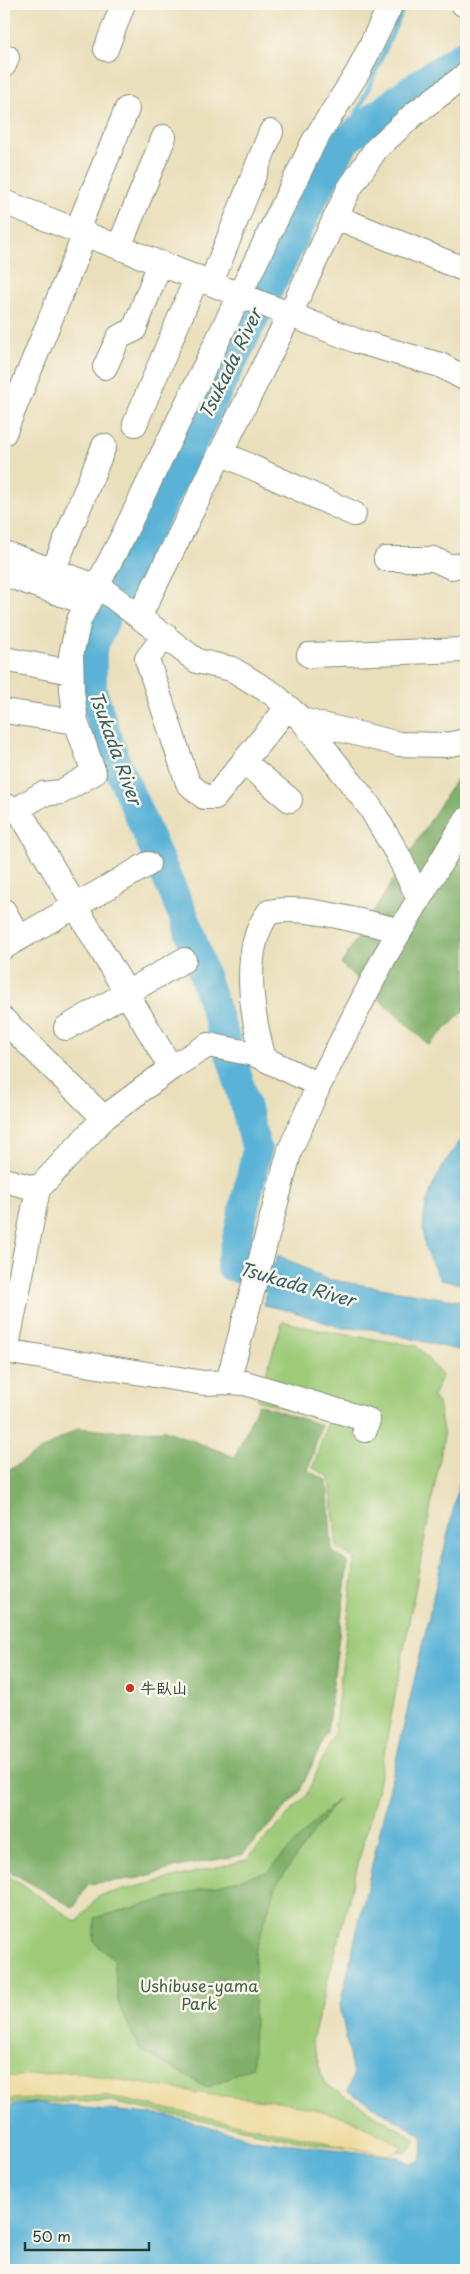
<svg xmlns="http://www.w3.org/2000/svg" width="470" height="2274" font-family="'Playpen Sans','Klee One',sans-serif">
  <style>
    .green { fill: #9fcb79; stroke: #5f8456 }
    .forest { fill: #7faf69; stroke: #4f764e }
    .sand { fill: #eeda9e; stroke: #868c69 }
    .water { fill: #5ab3d7; stroke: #3c7886 }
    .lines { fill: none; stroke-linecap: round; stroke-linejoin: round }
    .stream { stroke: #5ab3d7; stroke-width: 5 }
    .river { stroke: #5ab3d7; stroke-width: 30 }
    .minor-casing { stroke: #848e78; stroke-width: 26 }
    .minor { stroke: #fff; stroke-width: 24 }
    .poi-dot { fill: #c8321e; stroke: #fbf7ec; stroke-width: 2 }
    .labels { text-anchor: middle; stroke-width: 5; stroke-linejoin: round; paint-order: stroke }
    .poi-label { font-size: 16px; font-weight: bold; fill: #1f3d34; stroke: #fbf7ec; text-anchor: start }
    .park-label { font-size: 16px; fill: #3f6045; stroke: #fbf7ec }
    .water-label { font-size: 18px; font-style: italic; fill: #316065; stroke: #fbf7ec }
  </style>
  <rect width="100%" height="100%" fill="#fbf7ec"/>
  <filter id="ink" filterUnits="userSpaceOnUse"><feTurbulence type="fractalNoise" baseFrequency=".02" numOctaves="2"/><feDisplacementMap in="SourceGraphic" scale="10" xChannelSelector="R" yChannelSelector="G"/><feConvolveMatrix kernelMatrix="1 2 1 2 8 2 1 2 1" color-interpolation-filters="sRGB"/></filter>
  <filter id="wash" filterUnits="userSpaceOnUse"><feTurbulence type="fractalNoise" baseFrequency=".0096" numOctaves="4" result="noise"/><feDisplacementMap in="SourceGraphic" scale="20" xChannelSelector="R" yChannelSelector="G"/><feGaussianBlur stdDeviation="1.12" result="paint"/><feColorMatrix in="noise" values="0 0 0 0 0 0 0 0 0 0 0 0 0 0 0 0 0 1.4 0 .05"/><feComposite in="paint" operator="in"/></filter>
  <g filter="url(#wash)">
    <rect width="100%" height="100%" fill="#eadfbb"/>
    <!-- green -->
    <path class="green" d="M283,1321L318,1330L417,1346L442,1376L433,1397L438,1403L444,1437L377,1791L312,2041L324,2083L416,2140L407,2152L316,2144L106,2101L4,2103V1873L77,1922L98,1896L246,1860L306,1796L334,1734L355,1559L337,1548L330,1477L313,1468L328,1421L257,1400Z"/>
    <!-- forest -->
    <path class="forest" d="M466,763V1009L429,1045L341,964Z
      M258,1404L321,1425L308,1471L327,1480L332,1551L348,1563L327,1732L299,1793L242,1855L182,1866L139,1878L88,1884L74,1908L4,1868V1473L78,1428L109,1431L165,1430L235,1457Z
      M338,1798L276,1885L255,1953L253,2066L207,2088L139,2049L118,2002L114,1960L94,1942V1918L267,1872Z"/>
    <!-- sand -->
    <path class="sand" d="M71,2072L212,2095L286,2102L348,2118L404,2148L388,2155L105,2096L4,2099V2077Z"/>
    <!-- water -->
    <path class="water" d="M466,1134V1285L440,1280C435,1268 425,1253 424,1241C419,1201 441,1164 466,1134Z
      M278,1255L326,1279L466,1302V1352L372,1329L342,1328L292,1311L263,1305Z
      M466,1454V2270H4V2106L36,2103L169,2116L251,2139L399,2157L410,2164L421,2160L423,2150L422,2136L348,2091L353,2076L340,2005Z"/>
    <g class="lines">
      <!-- stream -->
      <path class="stream" d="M345,141L405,4"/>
      <!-- river -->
      <path class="river" d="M309,1290L231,1266L257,1150L236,1072L185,919L114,758L92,691V649L107,615L315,194L345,141L407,92L466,53"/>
    </g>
  </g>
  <g filter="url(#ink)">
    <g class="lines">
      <!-- minor casing -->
      <g class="minor-casing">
        <path id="minor" d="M463,4L466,5
          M106,49L123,4
          M4,65L7,57
          M4,202L357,341L440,365L466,379
          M336,217L466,270
          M77,230L127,109
          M119,247L164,137
          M211,283L271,132
          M105,367L119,337L134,330L160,263
          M135,424L197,277
          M4,433L85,234
          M221,453L354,514
          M4,553L101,588L197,661L232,669L273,694L302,720L399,744L446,745L466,741
          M386,559H434L451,567L466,564
          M53,571L104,446
          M4,574L87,603
          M140,615L290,314L349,189L376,149L414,114L466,75
          M165,635L147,659L188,783L204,797H215L288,707
          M309,655L466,650
          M4,659L71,672
          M4,711L76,722
          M302,720L370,807L398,855L419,899
          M244,762L290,800
          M4,806L18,809L171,1068
          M18,809L42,794L61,792L94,773L76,722L72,691L71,655L79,620L121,540L314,141L358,72L391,4
          M4,911L19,938
          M4,947L148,864
          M4,1020L104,1118
          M66,1028L184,960
          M264,1059C252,1016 240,949 269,912C307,904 362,923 400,930
          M4,1180L38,1189
          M4,1351L204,1383L228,1382L290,1150L319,1085L385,956L466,820
          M6,1351L38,1189L104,1118L171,1068L208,1045L254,1054L319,1085
          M228,1382L245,1383L368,1420L365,1430"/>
      </g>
      <!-- minor -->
      <use href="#minor" class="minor"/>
    </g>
  </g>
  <!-- markers -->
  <circle class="poi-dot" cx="130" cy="1688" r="5"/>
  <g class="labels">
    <!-- poi labels -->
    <g class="poi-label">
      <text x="140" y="1694">牛臥山</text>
    </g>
    <!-- park labels -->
    <g class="park-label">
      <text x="199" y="1992">Ushibuse-yama<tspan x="199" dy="18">Park</tspan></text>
    </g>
    <!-- water labels -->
    <g class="water-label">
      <text transform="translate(231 364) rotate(-64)" y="6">Tsukada River</text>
      <text transform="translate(115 748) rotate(70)" y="6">Tsukada River</text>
      <text transform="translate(297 1285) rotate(16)" y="6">Tsukada River</text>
    </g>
  </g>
  <!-- margin -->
  <rect width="470" height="2274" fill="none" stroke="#fbf7ec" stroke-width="20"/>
  <!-- scale -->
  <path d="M25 2242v8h124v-8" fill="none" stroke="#1f3d34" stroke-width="2.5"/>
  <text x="32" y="2242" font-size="15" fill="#1f3d34" stroke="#fbf7ec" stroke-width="4" paint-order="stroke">50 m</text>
</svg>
